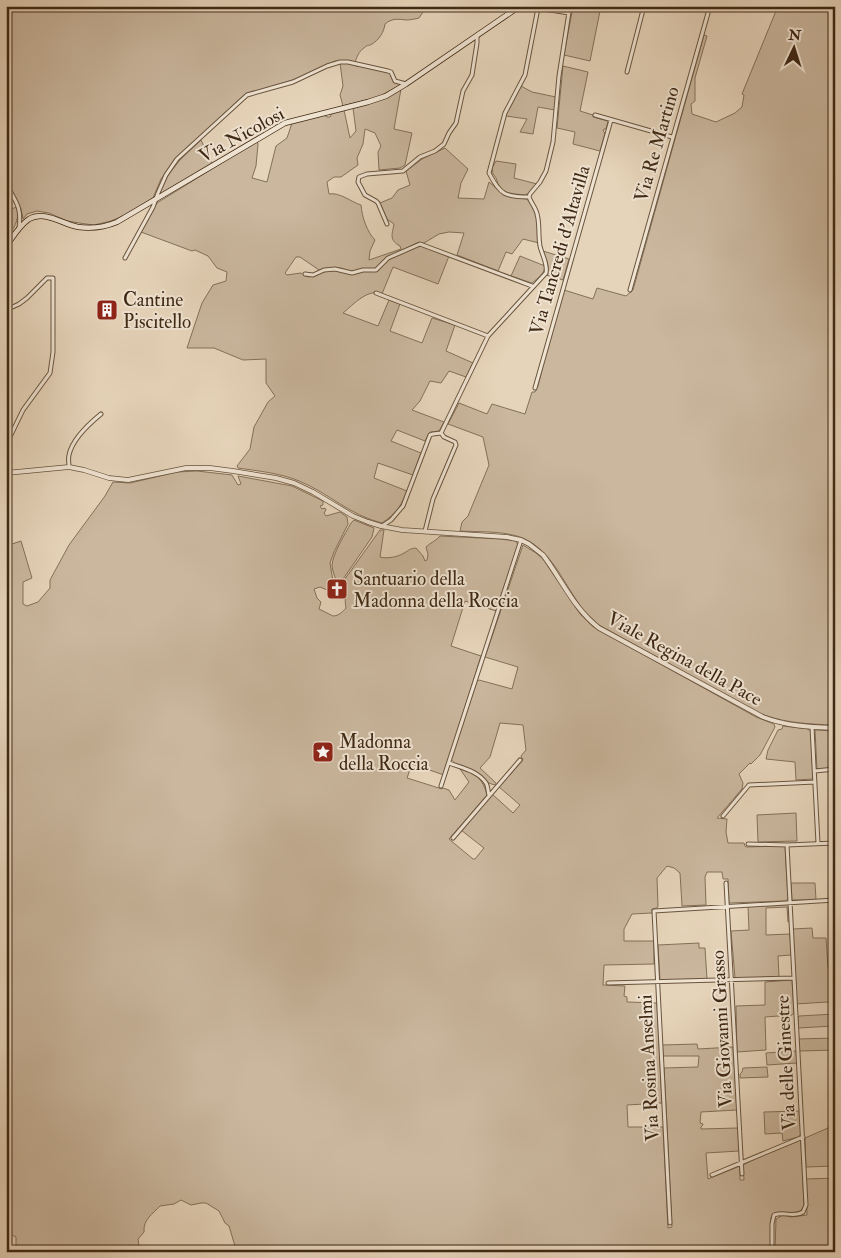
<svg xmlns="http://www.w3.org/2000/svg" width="841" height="1258" font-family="'IM FELL Double Pica',serif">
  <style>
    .green { fill: #cab79e; stroke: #847059 }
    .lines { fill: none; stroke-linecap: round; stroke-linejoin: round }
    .minor-casing { stroke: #69543e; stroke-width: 5 }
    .tertiary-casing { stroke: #69543e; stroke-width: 5.5 }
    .secondary-casing { stroke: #3f2914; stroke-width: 6 }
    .minor { stroke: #efe3d2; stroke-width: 3 }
    .tertiary { stroke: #efe3d2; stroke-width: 4 }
    .secondary { stroke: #efe3d2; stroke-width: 4.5 }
    .labels { text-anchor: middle; stroke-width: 4; stroke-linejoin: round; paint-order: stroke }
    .street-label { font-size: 19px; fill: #3f2914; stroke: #efe3d2 }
    .poi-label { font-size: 19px; fill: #3f2914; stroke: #efe3d2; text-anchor: start }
  </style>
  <rect width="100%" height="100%" fill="#e6d4ba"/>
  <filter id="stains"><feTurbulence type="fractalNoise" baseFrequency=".004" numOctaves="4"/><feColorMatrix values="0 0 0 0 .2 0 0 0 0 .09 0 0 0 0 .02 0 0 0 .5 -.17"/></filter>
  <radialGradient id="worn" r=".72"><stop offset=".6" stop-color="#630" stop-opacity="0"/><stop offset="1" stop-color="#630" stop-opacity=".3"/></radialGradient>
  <!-- green -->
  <path class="green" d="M6,6H26L33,9H57L62,6H425V9L419,18C415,19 410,20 406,20C398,19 392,18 385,24C384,32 379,40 372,44C367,47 368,44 364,48C359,51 357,57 355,62L339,61H335L296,79L244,95L175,160L161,179L153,198L127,214L111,221L94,225L86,224L67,221L49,213L37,211L27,214L23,219L21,209L6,181Z
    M573,6H601L590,61L564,55Z
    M778,6H835V725C807,724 780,723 755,711L599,625C594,620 588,615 583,609C563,584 551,546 517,536C499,531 479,532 460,531L462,522L468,516L489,465L483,437L448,424L459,403L487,414L492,404L525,414L532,392H535L538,386L546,353L564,290L593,299L597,288L626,296L633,290L704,35L707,36L695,78V101L691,104L692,114L716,122L735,113L742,107L744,95L742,94Z
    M340,63H348L356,66L366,67L390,73L394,82L402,84L378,97L343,106L340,95L343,86Z
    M563,66L588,72L580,111L593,115V117L608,121L606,129H604L603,131L605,133L600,151L573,144L575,132L557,128Z
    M521,86L532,92L556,97L555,110L538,107L533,134L520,132L527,119L506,116L507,111Z
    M401,89L394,129L412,133L405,165L400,168L379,170L378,152L381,146L375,133L365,129L363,144L357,158L358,165L341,177H334L327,182L329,194C340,192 351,202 361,205C362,217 367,232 375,240L370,251L369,260L401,249L400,246C389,240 392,235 394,224L387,219L380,203L392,198L398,190L410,185L406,171L422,159L445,148L468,169L461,183L458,198L484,199L489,182L503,194L510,197L527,199C531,205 536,211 537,218C539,226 537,235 539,243L523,239L512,254L506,252L498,271L457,255L464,233L449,232L439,234L424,243H417L392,255L376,269L352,272L341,268H334L319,270L300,257H296L285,273L287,275L301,273L305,276L309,277L323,272L335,270L355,274L364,271H376L389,259L419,245L449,256L438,284L393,267L382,294C368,288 354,304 343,313L378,326L389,300L400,304L390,331L422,343L432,318L455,325L446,351L473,363L466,377L449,371L441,383L430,381L420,401L412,410L444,422L439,431L430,432L425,441L397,430L391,441L421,453L413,475L378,463L374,478L407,491C401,506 397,513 382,523C349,515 329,493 299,481C280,473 258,471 238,468L237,466L250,449L254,427L268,402L275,396L266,383V359L243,360L214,348H187L202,303L213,285L226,281L227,272L217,268L208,256L195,250L192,251L141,232L157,203L257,141L258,144L256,166L252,178L267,182L276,146L287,138L292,123L324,115L327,117H330L332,113L344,110L350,138L356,131L353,108L384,99Z
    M201,140L212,164L161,195L160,192L168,175L180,160Z
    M496,161L516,164L514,178L537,184C534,187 532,191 529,193C521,199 506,195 500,187C496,182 498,179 493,174L492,168Z
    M8,205L11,209L17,207C20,221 13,229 6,240V206Z
    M543,251L569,259L563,280L546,275C551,268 546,259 543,251Z
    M520,256L545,266C545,273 537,279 532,283L511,276Z
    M197,471L232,475L238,485L241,484L238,476L292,486L323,501V505L320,506L322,509L325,508L326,510L324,513L326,516L340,512L347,517L348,524L334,552L330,563L333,581L327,590L320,587L314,589L317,598L321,602L319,609L333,616C339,616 343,611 346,608C344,599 347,591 342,583L380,530H384L380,557C387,559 398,557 404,553C410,550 408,549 416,548L423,556L425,561L427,560L428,554L426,547C431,542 436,541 440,536L500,539L516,541L518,545L496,611L465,601L451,646L481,656L444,775L412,764L407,778L442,789L443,788L449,790L455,800L469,782L460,769C476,773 483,779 487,795L449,839L473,859H475L484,848L461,830L492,794L513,813L520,805L499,787L523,760L521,756L526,750L523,725L500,723L490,757L480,768L496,783V785C485,784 481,775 472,770C465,766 456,767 451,759L477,681L479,680L512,689L518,667L485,657L523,545L536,553L543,559L580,614L592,626L756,717L774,724L775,727L760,755L751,764L750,763L739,774L743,783L742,789L717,818L727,819L726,832L728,843H744L745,846L746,847L785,846L788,899L785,901L729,903L728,879H723L722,872H707L705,877L706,905L682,906L680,873L674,868L667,866L657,878L658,906L657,908L652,909V913L632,914L624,929V941H654V964L604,965L603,985L625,986L624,996L627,997V1002L657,1003L662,1103L627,1105L628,1127H663L668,1228L672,1227L664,1068L698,1067L699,1056H663L662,1045L697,1044L698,1049L733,1047L737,1110L701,1112L700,1123L703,1124V1125L701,1127V1129L738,1128L739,1151L706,1153L708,1179L740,1166V1180H744L743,1165L761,1156L801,1140L804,1205C798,1221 784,1208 773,1214L771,1218V1252H239L235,1246L229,1226L225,1223L219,1211L206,1203H201L191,1205L181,1200L174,1204L160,1206C153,1214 143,1219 144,1232L138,1239L139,1246L136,1252H16V1237L6,1232L11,1216L6,1189V546L21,541L32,578L23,582V604L27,606L38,602L50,588V580L69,545L105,496L113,482L130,483L177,472Z
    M354,520L374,528L372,537L341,582L336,581C335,576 332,570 332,565C333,553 345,534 351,523Z
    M783,726L808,729L811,732L813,779L796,780L795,762L766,759L768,750L778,730L782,729Z
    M815,730L835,731V768L817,769Z
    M796,813L797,841L758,842L757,815Z
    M791,883H815L816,900H792Z
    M788,904L790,922H788L787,907L766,908V935L790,934L791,955L778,956L779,977L735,978L731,931L749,930L748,906Z
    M812,928L813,938H826L828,967H835V1010L830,1004L827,1002L796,1004L793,929Z
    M699,943V948H705L707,979L660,980L658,945Z
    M792,980L794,1013L792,1015L765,1017L766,1050L737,1052L736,1006L765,1005V982Z
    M835,1014V1030L834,1026L798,1028V1017L799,1016Z
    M835,1038V1050L799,1051L798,1039Z
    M796,1051L797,1063L767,1065L766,1053Z
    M767,1067L768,1077L740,1078V1074L742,1072L743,1068Z
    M799,1111L801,1134L798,1137L783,1141L782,1133L765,1134L764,1112Z
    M835,1125V1166L806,1167L805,1138Z
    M835,1178V1252H775L776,1219L783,1215L791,1217L807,1215L806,1179Z"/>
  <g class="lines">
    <!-- minor casing -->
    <g class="minor-casing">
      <path id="minor" d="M30,6L47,8L59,6
        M627,72L644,6
        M595,115L672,137
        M6,184C16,202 22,207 19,228
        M529,197C506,197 500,195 489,173L505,113L525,75L538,8L569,13
        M387,224L378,203L376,201L365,195L358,182L359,177L367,174L403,171L420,157L435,151L444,144L449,133L456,123L463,91L472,75L477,43V36
        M125,258L153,207L158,193L166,175L177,159L247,95L293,82L327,66L340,62H348L388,71L391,72L395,81L406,84
        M305,274L313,275L324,270L335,269L352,273L363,270H376L388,258L420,244L532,286
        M630,290L710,6
        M376,293L488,336
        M6,310L19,304L27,298L47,278H53V352L50,373L23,410L6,445
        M535,388L611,120
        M441,433L488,336L546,273C548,264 542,255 540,246C538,235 540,224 537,214C536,208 531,203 529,197L530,194L540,182L546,171L553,142L559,76L570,6
        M69,467C69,463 68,459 69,455C72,440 90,423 101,414
        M382,526L391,520L403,506L430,435L433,434L441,433
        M425,531L433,499L456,445L455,442L444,437L441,433
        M812,727L818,843
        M449,763C462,768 478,771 486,783C488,786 488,792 489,795
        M815,771L835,769
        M441,786L521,540
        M723,816L749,785L815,782
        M453,838L520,760
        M748,844L787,845L835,843
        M726,883L742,1174
        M608,983L794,978
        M712,1175L803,1137
        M670,1223L654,911L835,900
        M772,1252V1224L774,1215C785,1211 793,1218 803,1212L806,1205L787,845"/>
    </g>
    <!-- tertiary casing -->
    <g class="tertiary-casing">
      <path id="tertiary" d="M6,473L69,467L84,470L109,478L128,480L186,468H210L233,471L276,478L294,483L313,492L353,516L368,522L381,526L402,530L507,537L521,540L529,544L543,555C562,580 574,609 599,628L763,717C786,726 810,727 835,728"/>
    </g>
    <!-- secondary casing -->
    <g class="secondary-casing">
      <path id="secondary" d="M6,246C13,237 19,226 29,219C45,210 62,224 78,227C92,229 105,227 117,222L285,123L368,102L386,96L406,84L520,6"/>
    </g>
    <!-- minor -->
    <use href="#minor" class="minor"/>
    <!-- tertiary -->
    <use href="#tertiary" class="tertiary"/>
    <!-- secondary -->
    <use href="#secondary" class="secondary"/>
  </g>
  <!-- icons -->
  <defs>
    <g id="building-square" transform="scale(1.125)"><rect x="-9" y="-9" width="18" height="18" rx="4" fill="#8f2418" stroke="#efe3d2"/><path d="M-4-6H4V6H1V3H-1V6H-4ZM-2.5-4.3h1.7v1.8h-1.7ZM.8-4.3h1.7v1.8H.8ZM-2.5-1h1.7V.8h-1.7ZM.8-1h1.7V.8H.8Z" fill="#fff"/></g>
    <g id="church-square" transform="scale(1.125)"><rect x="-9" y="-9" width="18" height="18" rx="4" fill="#8f2418" stroke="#efe3d2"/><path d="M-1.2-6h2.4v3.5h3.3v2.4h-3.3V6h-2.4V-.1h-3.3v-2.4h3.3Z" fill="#fff"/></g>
    <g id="sight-square" transform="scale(1.125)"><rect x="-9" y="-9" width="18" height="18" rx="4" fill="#8f2418" stroke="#efe3d2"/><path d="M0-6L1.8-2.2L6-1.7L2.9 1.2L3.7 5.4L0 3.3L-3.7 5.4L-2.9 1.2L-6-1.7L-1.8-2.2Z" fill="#fff"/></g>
  </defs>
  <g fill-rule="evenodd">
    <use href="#building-square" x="107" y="310"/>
    <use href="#church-square" x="337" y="589"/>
    <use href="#sight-square" x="323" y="752"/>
  </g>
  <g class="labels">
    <!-- street labels -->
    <g class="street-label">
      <text transform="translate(241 134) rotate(-29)" y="7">Via Nicolosi</text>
      <text transform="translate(656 144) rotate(-74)" y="7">Via Re Martino</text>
      <text transform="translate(559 250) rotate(-74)" y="7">Via Tancredi d'Altavilla</text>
      <text transform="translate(685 658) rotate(29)" y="7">Viale Regina della Pace</text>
      <text transform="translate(721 1029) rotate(-93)" y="7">Via Giovanni Grasso</text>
      <text transform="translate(785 1063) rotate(-93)" y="7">Via delle Ginestre</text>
      <text transform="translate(648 1068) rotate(-93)" y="7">Via Rosina Anselmi</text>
    </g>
    <!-- poi labels -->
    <g class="poi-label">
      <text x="123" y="306">Cantine<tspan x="123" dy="22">Piscitello</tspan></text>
      <text x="353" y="585">Santuario della<tspan x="353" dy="22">Madonna della Roccia</tspan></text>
      <text x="339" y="748">Madonna<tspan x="339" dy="22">della Roccia</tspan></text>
    </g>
  </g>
  <!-- margin -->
  <rect width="841" height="1258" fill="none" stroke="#e6d4ba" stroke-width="25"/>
  <rect x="8" y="8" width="826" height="1243" fill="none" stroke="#3f2914" stroke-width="2.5"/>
  <rect x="12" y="12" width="816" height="1233" fill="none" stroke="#3f2914"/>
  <!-- north arrow -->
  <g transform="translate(794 48) rotate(4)" stroke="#efe3d2" stroke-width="4" paint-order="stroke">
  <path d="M0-4L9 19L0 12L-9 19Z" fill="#3f2914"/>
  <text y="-8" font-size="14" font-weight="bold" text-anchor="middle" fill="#3f2914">N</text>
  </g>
  <rect width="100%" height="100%" filter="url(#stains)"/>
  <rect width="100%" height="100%" fill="url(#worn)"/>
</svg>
